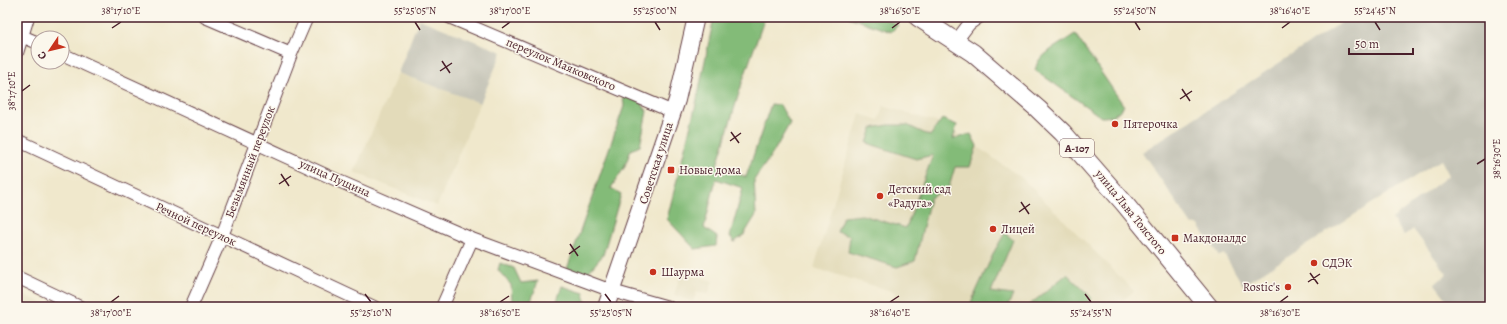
<svg xmlns="http://www.w3.org/2000/svg" width="1507" height="324" font-family="Alegreya,serif">
  <style>
    .built { fill: #e3dbba }
    .industrial { fill: #c6c5b8 }
    .forest { fill: #83bb78; stroke: #666d52 }
    .lines { fill: none; stroke-linecap: round; stroke-linejoin: round }
    .minor-casing { stroke: #633d43; stroke-width: 14 }
    .major-casing { stroke: #633d43; stroke-width: 18 }
    .highway-casing { stroke: #633d43; stroke-width: 20 }
    .minor { stroke: #fff; stroke-width: 12 }
    .major { stroke: #fff; stroke-width: 16 }
    .highway { stroke: #fff; stroke-width: 18 }
    .ticks { fill: none; stroke: #4a1f2b; stroke-width: 1.5 }
    .poi-dot { fill: #c8321e; stroke: #fbf7ec; stroke-width: 1.5 }
    .labels { text-anchor: middle; stroke-width: 3; stroke-linejoin: round; paint-order: stroke }
    .shield { fill: #fbf7ec; stroke: #7f6065; stroke-width: 1 }
    .shield-label { font-size: 11px; font-weight: bold; fill: #4a1f2b }
    .street-label { font-size: 12px; fill: #4a1f2b; stroke: #fbf7ec }
    .poi-label { font-size: 12px; fill: #4a1f2b; stroke: #fbf7ec; text-anchor: start }
    .neatline { fill: none; stroke: #4a1f2b; stroke-width: 1.5 }
    .ticks-label { font-size: 10px; text-anchor: middle; fill: #4a1f2b }
  </style>
  <rect width="100%" height="100%" fill="#fbf7ec"/>
  <filter id="ink" filterUnits="userSpaceOnUse"><feTurbulence type="fractalNoise" baseFrequency=".025" numOctaves="2"/><feDisplacementMap in="SourceGraphic" scale="8" xChannelSelector="R" yChannelSelector="G"/><feConvolveMatrix kernelMatrix="1 2 1 2 8 2 1 2 1" color-interpolation-filters="sRGB"/></filter>
  <filter id="wash" filterUnits="userSpaceOnUse"><feTurbulence type="fractalNoise" baseFrequency=".012" numOctaves="4" result="noise"/><feDisplacementMap in="SourceGraphic" scale="16" xChannelSelector="R" yChannelSelector="G"/><feGaussianBlur stdDeviation="0.9" result="paint"/><feColorMatrix in="noise" values="0 0 0 0 0 0 0 0 0 0 0 0 0 0 0 0 0 1.4 0 .05"/><feComposite in="paint" operator="in"/></filter>
  <g filter="url(#wash)">
    <rect width="100%" height="100%" fill="#f0e8cc"/>
    <!-- built -->
    <path class="built" d="M398,73L480,103L437,206L354,172Z
      M883,106L946,125L1022,178L1134,291L1115,307H914L893,300L895,292L814,268L860,114L879,120Z
      M682,271L713,281L708,295L697,291L693,302L674,295Z
      M17,292L51,307H17Z"/>
    <!-- industrial -->
    <path class="industrial" d="M1350,17H1490V307H1453L1435,284L1447,274L1413,229L1404,235L1392,219L1449,175L1441,160L1243,285L1224,254L1219,256L1198,224L1192,225L1142,152Z
      M419,19L502,52L480,103L398,73Z"/>
    <!-- forest -->
    <path class="forest" d="M714,17H765L743,80L717,165L746,177L771,104L780,105L790,123L773,153L754,180L756,215L743,236L734,242L730,236L743,188L716,179L704,228L717,237L716,246L695,249L667,219L696,104Z
      M849,17H880L898,25L891,32Z
      M1075,34L1124,106C1116,115 1112,117 1101,117L1035,70L1038,61L1049,51Z
      M623,97L638,98L647,111L640,146L631,150L624,168L611,188L621,194L603,255L585,276L567,269L624,106Z
      M942,119L957,125L953,139L971,134L977,146L970,167H955L949,187L930,198L915,261L897,267L848,252L850,236L837,232L843,217L862,215L906,228L933,155L916,159L867,143L872,128L889,125H907L930,136Z
      M1005,233L1013,240L991,292L1013,295L1007,307H969L995,250Z
      M500,263L514,268L521,283L538,281L529,307H499L512,301L511,285L498,270Z
      M1067,274L1092,298L1082,307H1027Z
      M562,286L584,293L587,307H555Z"/>
  </g>
  <g filter="url(#ink)">
    <g class="lines">
      <!-- minor casing -->
      <g class="minor-casing">
        <path id="minor" d="M205,17L291,54
          M449,17L673,112
          M17,34L38,43
          M956,41L969,24L979,17
          M17,53L28,17
          M62,54L341,182L472,239L612,291L668,307
          M17,140L374,307
          M17,277L80,307
          M191,307L222,236L291,54L307,17
          M442,307L472,239"/>
      </g>
      <!-- major casing -->
      <g class="major-casing">
        <path id="major" d="M606,307L677,100L696,17"/>
      </g>
      <!-- highway casing -->
      <g class="highway-casing">
        <path id="highway" d="M918,17L973,53L1038,109L1063,133L1124,203L1209,307"/>
      </g>
      <!-- minor -->
      <use href="#minor" class="minor"/>
      <!-- major -->
      <use href="#major" class="major"/>
      <!-- highway -->
      <use href="#highway" class="highway"/>
    </g>
  </g>
  <!-- ticks -->
  <path class="ticks" d="M415,22L420,30M655,22L660,30M1135,22L1140,30M1375,22L1380,30M112,28L121,22M502,28L510,22M892,28L900,22M1282,28L1290,22M442,61L450,73M440,71L452,63M1182,89L1190,101M22,91L30,85M1180,99L1192,91M731,132L739,143M730,141L741,133M1477,164L1485,159M281,174L289,186M279,184L291,176M1021,202L1029,214M1019,212L1030,204M570,244L578,256M569,254L580,246M1310,273L1318,284M1308,282L1320,274M365,294L371,302M605,294L611,302M1085,294L1091,302M111,302L119,296M500,302L509,296M890,302L899,296M1280,302L1288,296"/>
  <!-- markers -->
  <g class="poi-dot">
    <circle cx="1115" cy="124" r="4"/>
    <rect x="667" y="166" width="8" height="8" rx="2"/>
    <circle cx="880" cy="196" r="4"/>
    <circle cx="993" cy="229" r="4"/>
    <rect x="1171" y="234" width="8" height="8" rx="2"/>
    <circle cx="1314" cy="263" r="4"/>
    <circle cx="653" cy="272" r="4"/>
    <circle cx="1288" cy="287" r="4"/>
  </g>
  <g class="labels">
    <!-- shield labels -->
    <rect class="shield" x="1060" y="139" width="34" height="18" rx="3"/>
    <g class="shield-label">
      <text x="1077" y="152">А-107</text>
    </g>
    <!-- street labels -->
    <g class="street-label">
      <text transform="translate(561 64) rotate(23)" y="4">переулок Маяковского</text>
      <text transform="translate(250 162) rotate(-69)" y="4">Безымянный переулок</text>
      <text transform="translate(656 163) rotate(-72)" y="4">Советская улица</text>
      <text transform="translate(335 178) rotate(24)" y="4">улица Пущина</text>
      <text transform="translate(1131 212) rotate(51)" y="4">улица Льва Толстого</text>
      <text transform="translate(196 224) rotate(25)" y="4">Речной переулок</text>
    </g>
    <!-- poi labels -->
    <g class="poi-label">
      <text x="1123" y="128">Пятерочка</text>
      <text x="679" y="174">Новые дома</text>
      <text x="888" y="193">Детский сад<tspan x="888" dy="14">«Радуга»</tspan></text>
      <text x="1001" y="233">Лицей</text>
      <text x="1183" y="242">Макдоналдс</text>
      <text x="1322" y="267">СДЭК</text>
      <text x="661" y="276">Шаурма</text>
      <text x="1280" y="291" text-anchor="end">Rostic's</text>
    </g>
  </g>
  <!-- margin -->
  <rect width="1507" height="324" fill="none" stroke="#fbf7ec" stroke-width="44"/>
  <!-- north arrow -->
  <g transform="translate(50 50) rotate(235)"><circle r="19" fill="#fbf7ec" stroke="#b4a19f"/>
  <path d="M0-3L7 15L0 10L-7 15Z" fill="#c8321e"/>
  <text y="-6" font-size="11" font-weight="bold" text-anchor="middle" fill="#4a1f2b">С</text>
  </g>
  <!-- scale -->
  <path d="M1349 48v6h64v-6" fill="none" stroke="#4a1f2b" stroke-width="2"/>
  <text x="1355" y="48" font-size="12" fill="#4a1f2b" stroke="#fbf7ec" stroke-width="3" paint-order="stroke">50 m</text>
  <rect x="22" y="22" width="1463" height="280" class="neatline"/>
  <g class="ticks-label">
    <text x="121" y="14">38°17'10"E</text>
    <text x="415" y="14">55°25'05"N</text>
    <text x="510" y="14">38°17'00"E</text>
    <text x="655" y="14">55°25'00"N</text>
    <text x="900" y="14">38°16'50"E</text>
    <text x="1135" y="14">55°24'50"N</text>
    <text x="1290" y="14">38°16'40"E</text>
    <text x="1375" y="14">55°24'45"N</text>
    <text transform="translate(11 91) rotate(-90)" y="4">38°17'10"E</text>
    <text transform="translate(1496 159) rotate(-90)" y="4">38°16'30"E</text>
    <text x="111" y="316">38°17'00"E</text>
    <text x="371" y="316">55°25'10"N</text>
    <text x="500" y="316">38°16'50"E</text>
    <text x="611" y="316">55°25'05"N</text>
    <text x="890" y="316">38°16'40"E</text>
    <text x="1091" y="316">55°24'55"N</text>
    <text x="1280" y="316">38°16'30"E</text>
  </g>
</svg>
